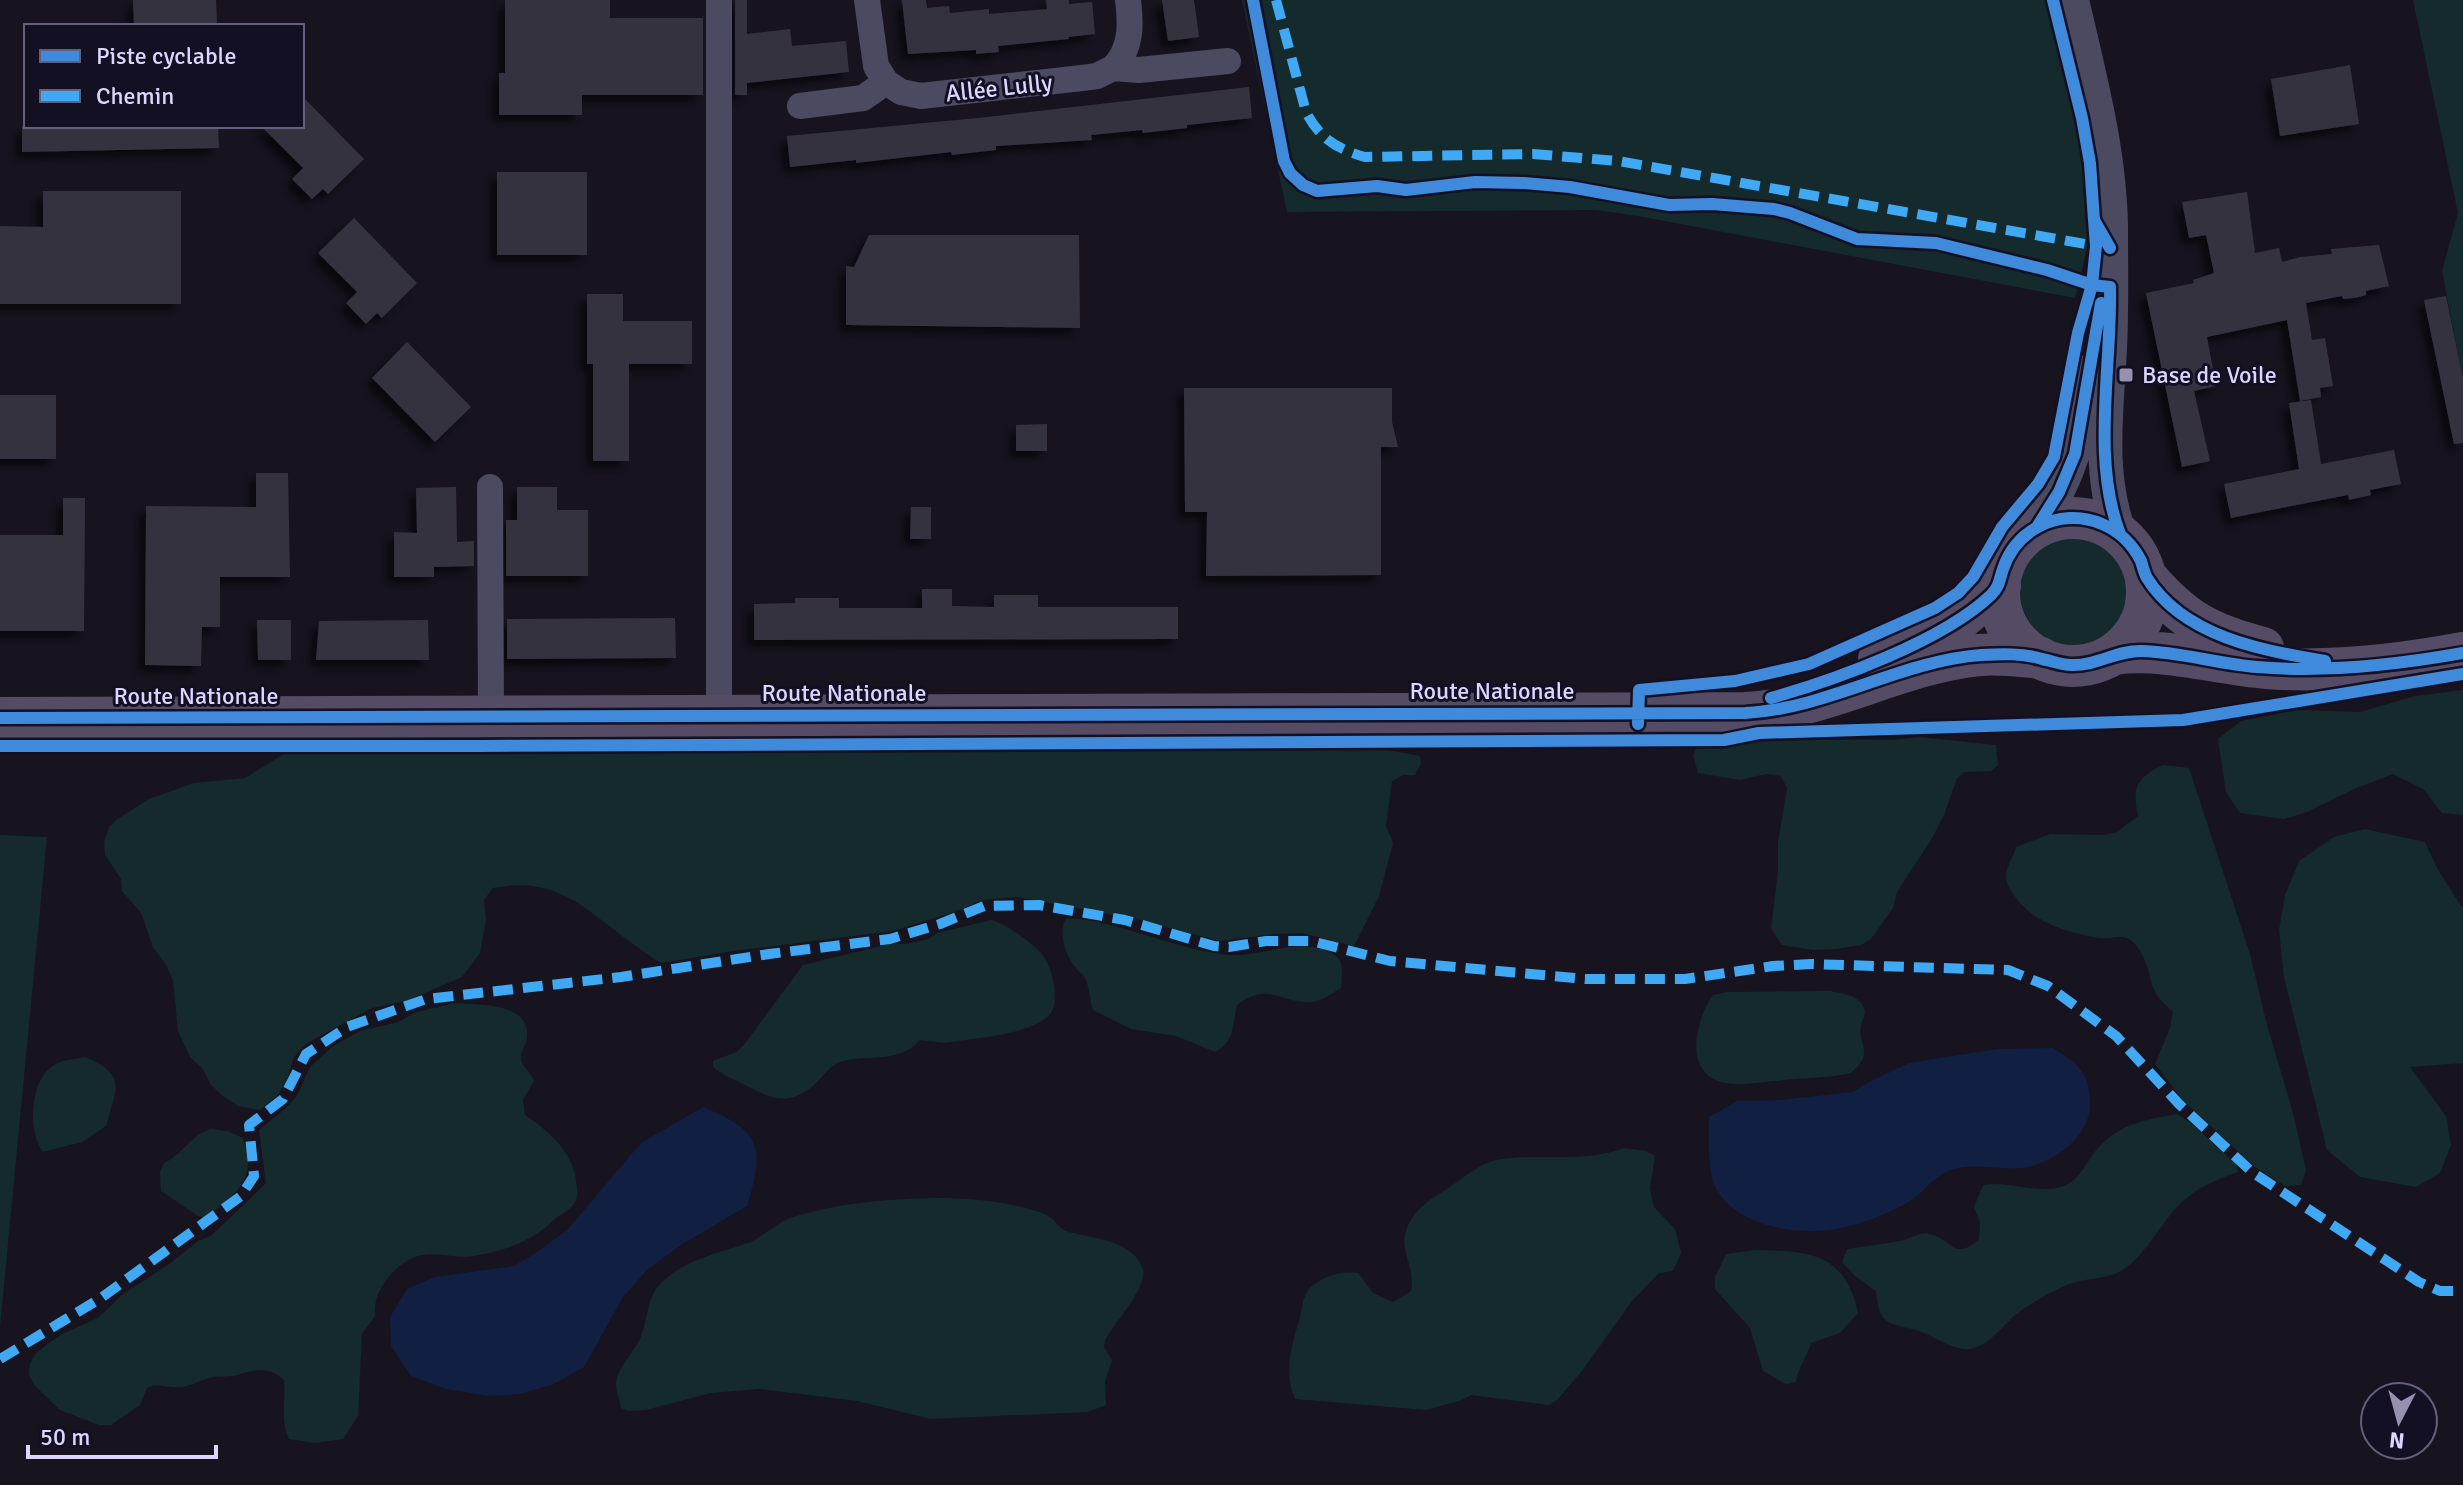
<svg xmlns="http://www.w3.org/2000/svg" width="2463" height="1485" font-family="Signika,sans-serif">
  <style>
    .green { fill: #142a2c }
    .water { fill: #101f42 }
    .building { fill: #363241; filter: url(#shadow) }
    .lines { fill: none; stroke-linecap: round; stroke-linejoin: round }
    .minor { stroke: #4c4a60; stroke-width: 26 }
    .tertiary { stroke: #4c4a60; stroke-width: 34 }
    .primary { stroke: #554b65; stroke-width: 42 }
    .quiet { stroke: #3fa9f5; stroke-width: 10; stroke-dasharray: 20 10; stroke-linecap: butt }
    .cycleway-casing { stroke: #141024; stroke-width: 17 }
    .cycleway { stroke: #408adc; stroke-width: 12 }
    .poi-dot { fill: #9791af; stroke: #141024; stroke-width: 3 }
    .labels { text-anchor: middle; stroke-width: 6; stroke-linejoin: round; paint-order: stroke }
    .street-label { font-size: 24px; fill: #dcd5fd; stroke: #141024 }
    .poi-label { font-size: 24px; fill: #dcd5fd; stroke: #141024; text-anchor: start }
  </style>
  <defs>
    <filter id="shadow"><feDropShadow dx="-7" dy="7" stdDeviation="4" flood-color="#0009"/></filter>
  </defs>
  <rect width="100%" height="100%" fill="#17141f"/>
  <!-- green -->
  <path class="green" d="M1242,0H2088L2119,152L2092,227L2075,298L1638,216L1596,210L1287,212Z
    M2413,0H2463V379L2442,271L2458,213Z
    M2020 591a56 56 0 1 1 112 0a56 56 0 1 1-112 0Z
    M2463,690V815L2442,813L2423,789L2393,774L2354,789L2307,812L2284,819L2240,813L2226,792L2218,739L2241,721L2297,710L2360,712L2415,696Z
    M1919,737L1996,745L1998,765L1991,771L1965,772L1957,778L1944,815L1931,840L1897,892L1893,908L1871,939L1861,945L1836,949L1813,950L1782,945L1771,929L1778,872V842L1787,788L1781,776L1766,774L1740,780L1698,773L1693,755L1696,749L1778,739L1894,740Z
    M1377,748L1420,756L1421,763L1415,775H1403L1392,781L1386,826L1393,843L1379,896L1354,946L1302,933L1274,934L1220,941L1135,919L1017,897L983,900L954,912L893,931L733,951L662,963C652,959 645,952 636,946C587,912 560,875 493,888L484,900L486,920L480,953L462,977L406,1001L372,1008L307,1043L294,1057L287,1080L277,1096L260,1110L238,1106L223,1096L211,1085L203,1069L190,1057L178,1031L173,981L166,965L153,947L141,913L122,891L121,879L105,855L104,842L109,827L116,820L149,799L194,783L245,778L287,752H890Z
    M2163,765L2189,768L2250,954L2267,1025L2293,1113L2306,1170L2301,1185L2285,1186L2255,1167L2183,1100L2155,1064L2170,1028L2173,1012C2168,1006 2160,1001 2156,994C2148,977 2148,957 2134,943C2124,932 2112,940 2099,938C2081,935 2056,929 2040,919C2027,912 2006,891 2006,876C2006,866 2014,857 2016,847L2050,834L2104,835L2117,832L2138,816C2132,787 2136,778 2163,765Z
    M2365,829L2425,842L2437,868L2463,909V1063L2410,1067L2446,1116L2451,1145L2440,1173L2416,1187L2360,1177L2327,1150L2284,977L2279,930L2285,895L2299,861L2334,837Z
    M0,835L47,837L0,1327Z
    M1066,918C1122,921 1174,950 1230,955C1263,957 1301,935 1333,954C1345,961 1342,975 1341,988C1330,994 1319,1004 1305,1002C1276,1000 1267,983 1237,1005C1233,1024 1234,1043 1215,1052L1176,1036L1131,1029L1093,1010C1090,1000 1089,986 1085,978C1083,974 1078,971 1076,968C1065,955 1058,933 1066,918Z
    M991,920C1004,922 1033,944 1042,954C1052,967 1060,999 1051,1013C1036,1034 975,1038 951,1042C942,1044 930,1041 920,1040C898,1065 869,1053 840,1062C830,1065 821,1079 813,1086C787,1107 771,1098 745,1085C733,1079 723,1075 713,1067V1061L736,1052L743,1046L803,965L889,944H906L929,939L937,933Z
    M1830,991C1839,993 1853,994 1860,1002C1869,1011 1863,1016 1861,1026C1857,1046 1876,1051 1851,1073C1826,1079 1801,1077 1776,1081C1761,1082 1741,1086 1726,1083C1682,1076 1695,1020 1713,995L1728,992Z
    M454,1003C476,1005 530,1002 527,1036C527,1044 520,1051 521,1060C523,1069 531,1072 534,1081L523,1100L525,1115C548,1130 572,1151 576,1180C577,1188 579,1197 574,1204C570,1210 560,1214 555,1219C531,1242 505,1251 473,1256C455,1259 435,1251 418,1256C394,1264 372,1291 375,1316L362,1334L358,1416L343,1439L315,1443L289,1439C280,1421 286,1399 284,1380C269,1366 256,1369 238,1375C230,1377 221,1376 213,1377C203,1379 193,1385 183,1387C170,1389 159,1382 147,1388L140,1405L111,1425H99L60,1410L34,1385L29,1374L30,1363L36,1353L49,1343L62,1334L98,1318L122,1295L172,1262L198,1241L211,1236L266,1183L259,1130L285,1109L297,1096L310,1067L333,1046L360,1031L398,1022L414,1013Z
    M85,1057C128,1075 116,1088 106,1126L82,1142L43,1152C27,1132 30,1079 54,1065C62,1060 75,1059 85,1057Z
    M2177,1114C2200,1127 2215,1148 2236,1163L2238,1172C2215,1180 2193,1189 2176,1208C2158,1228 2143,1259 2119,1272C2105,1279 2087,1278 2072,1283C2056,1289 2037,1300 2023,1309C2005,1321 1992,1345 1970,1349C1952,1351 1930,1333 1913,1329C1885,1323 1879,1322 1876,1291L1854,1275L1842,1262L1847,1249C1866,1246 1885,1244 1904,1240C1912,1238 1920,1232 1929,1234C1950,1237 1954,1263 1979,1239L1980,1223L1974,1207L1983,1185C2010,1180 2044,1198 2070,1183C2082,1175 2088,1159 2098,1148C2121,1123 2145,1120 2177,1114Z
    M211,1129L227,1131L243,1138C259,1178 235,1196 205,1218L198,1216L161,1191L160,1172L164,1163C184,1154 190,1135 211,1129Z
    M1624,1148L1646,1151L1655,1156L1650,1188L1654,1207L1675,1229L1681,1253L1673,1271L1659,1273L1632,1301L1582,1371L1557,1400L1549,1405L1471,1395L1462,1400L1426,1410L1295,1399C1283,1370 1292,1345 1300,1317C1302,1307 1303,1295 1311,1287C1324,1276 1342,1270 1358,1273L1373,1293L1393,1302L1411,1291C1416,1267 1399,1252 1406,1231C1413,1209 1430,1200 1448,1188C1462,1179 1479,1164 1496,1160C1539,1152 1582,1164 1624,1148Z
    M935,1198C971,1198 1005,1201 1039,1212C1055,1216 1057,1229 1069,1232C1092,1238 1136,1241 1143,1270C1147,1288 1113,1325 1105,1340L1104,1347L1112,1360L1105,1382L1106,1405L1088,1412L931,1419L857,1401L759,1389L711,1393L646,1410L629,1411L621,1408C620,1400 616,1391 616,1384C617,1368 633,1353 639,1341C648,1322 646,1299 660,1284C683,1260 719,1253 748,1243C763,1237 775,1224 790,1218C836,1203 887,1199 935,1198Z
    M1755,1250C1809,1251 1845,1252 1858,1313L1840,1333L1811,1343C1807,1357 1797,1370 1796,1382L1786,1384L1763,1371L1750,1328L1715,1289V1277L1726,1254Z"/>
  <!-- water -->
  <path class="water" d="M2053,1048C2079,1064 2090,1073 2090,1104C2090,1134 2060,1158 2032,1166C2008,1173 1978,1162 1954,1169C1933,1175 1922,1196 1905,1204C1882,1216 1855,1227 1830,1230C1791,1234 1738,1226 1716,1189C1707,1172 1709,1136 1709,1117L1737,1101L1780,1100L1853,1092L1869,1082L1909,1063L1997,1049Z
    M703,1107C762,1131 765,1148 747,1206L681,1245L647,1270L623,1297L584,1367L554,1384L520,1394L488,1396L446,1389L411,1376L391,1346L390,1317L407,1289L435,1277L514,1266L537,1252L567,1230L641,1143Z"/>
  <!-- building -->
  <path class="building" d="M133,0H216L217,26H134Z
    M505,0H610V18H703V95H582V115H499V73H505Z
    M735,0H747V34L790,29L792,46L846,41L849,72L747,83V95H735Z
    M902,0H926L927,8L949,6L950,13L989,9V14L1047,9L1046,0H1069V4L1092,2L1095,34L1068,37L1069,39L998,46L999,52L976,54V50L908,54Z
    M1162,0H1194L1199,37L1168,41Z
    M2350,65L2359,124L2280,136L2271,79Z
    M1249,87L1252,118L1187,125V128L1143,133L1142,130L1091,135L1092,140L996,146V150L952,155L951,152L856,163V160L790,167L787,136L978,118Z
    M302,96L364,159L328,194L323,189L312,199L292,179L303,168L261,126H302Z
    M22,126H218L219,148L22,152Z
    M497,172H587V255H497Z
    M43,191H181V304H0V226L43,227Z
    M2247,192L2255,253L2279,248L2282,262L2300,257L2332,254L2331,249L2379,245L2389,286L2366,291V295L2355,298L2343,299L2342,296L2306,303L2312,340L2325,338L2333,386L2320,388L2321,397L2300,401L2287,320L2207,337L2216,386L2194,391L2210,461L2182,467L2146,293L2194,283L2193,280L2214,273L2206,235L2189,238L2182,202Z
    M354,218L417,283L382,318L377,313L366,324L346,303L357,292L318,253Z
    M869,235H1079L1080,328L846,325V266L854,267Z
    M587,294H623V321H692V364H629V461H593V364H587Z
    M2446,296L2463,379V443L2454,444L2424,300Z
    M407,342L471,407L435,442L372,378Z
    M1184,388H1392V422L1398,447H1381V575L1206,576L1207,512H1185Z
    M0,395H56V459H0Z
    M2311,400L2321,464L2394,450L2401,484L2370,490L2371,495L2349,500L2348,495L2231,518L2224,484L2299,469L2289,403Z
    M1047,424V451H1016V425Z
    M256,473H288L290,577H220V627H202L201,666L145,665L146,506L256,507Z
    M456,487L457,542L474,541V566L434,567V577H394V532L417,533L416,488Z
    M517,487H557V510H588V576H506V520H517Z
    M63,498H85L84,631H0V535H63Z
    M911,507H931V539H910Z
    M922,589H952V606L994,607V595H1038V607H1178V639L754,640V604L795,603V598H839V608H922Z
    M675,618L676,658L507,659V619Z
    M257,620H291V660H258Z
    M428,620L429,660H316L319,621Z"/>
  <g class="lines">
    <!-- minor -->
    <path class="minor" d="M719,0V715
      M867,0L876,66L886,82
      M1113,68C1132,48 1131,25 1128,0
      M800,106L863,98L886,82L901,92L921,96L1082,78L1097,76L1113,68L1139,70L1228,61
      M490,487L491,717"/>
    <!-- tertiary -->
    <path class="tertiary" d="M2072,0C2089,74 2110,151 2111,227C2111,267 2112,308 2110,348C2107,411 2097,474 2120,534
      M2037,527C2074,470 2079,436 2090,371"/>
    <!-- primary -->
    <path class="primary" d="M1999 592a74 74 0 1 1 148 0a74 74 0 1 1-148 0Z
      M2146,577C2183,620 2208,634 2263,648
      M2114,654C2165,647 2216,664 2267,668C2331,673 2399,665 2463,653
      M1879,659L1958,621L2000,586
      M0,718L1745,713C1826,709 1899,663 1979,655C2000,653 2020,656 2041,658"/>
    <!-- quiet -->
    <path class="quiet" d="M1276,0L1306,112C1319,138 1337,149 1365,157L1533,154L1618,161L2102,247
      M0,1359L101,1298L241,1196L254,1176L249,1125L283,1099L306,1054L347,1027L426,999L621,977L769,954L890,939L940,924L984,906L1039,905L1125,920L1214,946L1229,947L1266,941H1311L1390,961L1585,979H1685L1773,966L1811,964L2008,970L2048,986L2116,1036L2179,1104L2252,1172L2419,1282L2440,1291H2463"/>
    <!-- cycleway casing -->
    <g class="cycleway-casing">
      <path id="cycleway" d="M1253,0L1284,161L1290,173L1303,185L1317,191L1377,186L1406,190L1475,182L1524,183L1570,187L1669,205L1712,204L1774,209L1790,213L1857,239L1936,243L2047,270L2092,285L2110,287C2112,366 2091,459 2120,534
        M2053,0L2082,118L2090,163L2094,220L2110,248
        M2037,527L2059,492L2075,454L2101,303
        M1771,698C1835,680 1943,641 1991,595C2000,586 1999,580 2003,569C2009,551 2021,536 2038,527C2057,516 2082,515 2102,524C2119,531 2133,545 2141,561C2143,567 2144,573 2147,578C2183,636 2262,651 2325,661
        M0,718L1745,713C1827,709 1900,661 1981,655C2001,654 2023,653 2042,659C2052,661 2061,665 2071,665C2097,666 2117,650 2142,651C2181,652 2218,664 2257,667C2325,673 2396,665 2463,653
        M1638,724L1639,690L1735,681L1809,664L1935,608L1958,593L1973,577L2002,527L2038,484L2054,457L2078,333L2092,285L2096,246L2094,220
        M0,746H480L1724,740L1759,733L2183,720L2463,674"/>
    </g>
    <!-- cycleway -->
    <use href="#cycleway" class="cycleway"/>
  </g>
  <!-- markers -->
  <rect class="poi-dot" x="2118" y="367" width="16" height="16" rx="4"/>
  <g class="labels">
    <!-- street labels -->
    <g class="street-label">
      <text transform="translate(999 88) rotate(-6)" y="8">Allée Lully</text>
      <text x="1492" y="699">Route Nationale</text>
      <text x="844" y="701">Route Nationale</text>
      <text x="196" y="704">Route Nationale</text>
    </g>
    <!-- poi labels -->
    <g class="poi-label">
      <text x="2142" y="383">Base de Voile</text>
    </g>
  </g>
  <!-- legend -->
  <rect x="24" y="24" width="280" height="104" fill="#141024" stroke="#645f7b" stroke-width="2"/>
  <rect x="40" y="50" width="40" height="12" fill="#408adc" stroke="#645f7b" stroke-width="2"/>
  <text x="96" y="64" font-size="24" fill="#dcd5fd">Piste cyclable</text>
  <rect x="40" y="90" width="40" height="12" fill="#3fa9f5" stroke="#645f7b" stroke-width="2"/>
  <text x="96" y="104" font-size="24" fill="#dcd5fd">Chemin</text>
  <!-- north arrow -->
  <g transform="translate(2399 1421) rotate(186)"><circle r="38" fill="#141024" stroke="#645f7b" stroke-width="2"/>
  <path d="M0-6L14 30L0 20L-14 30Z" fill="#9791af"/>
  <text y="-12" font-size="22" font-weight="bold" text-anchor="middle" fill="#dcd5fd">N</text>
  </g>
  <!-- scale -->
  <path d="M28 1445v12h188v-12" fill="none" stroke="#dcd5fd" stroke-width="4"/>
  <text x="40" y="1445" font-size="24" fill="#dcd5fd" stroke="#141024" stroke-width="6" paint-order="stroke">50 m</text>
</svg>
